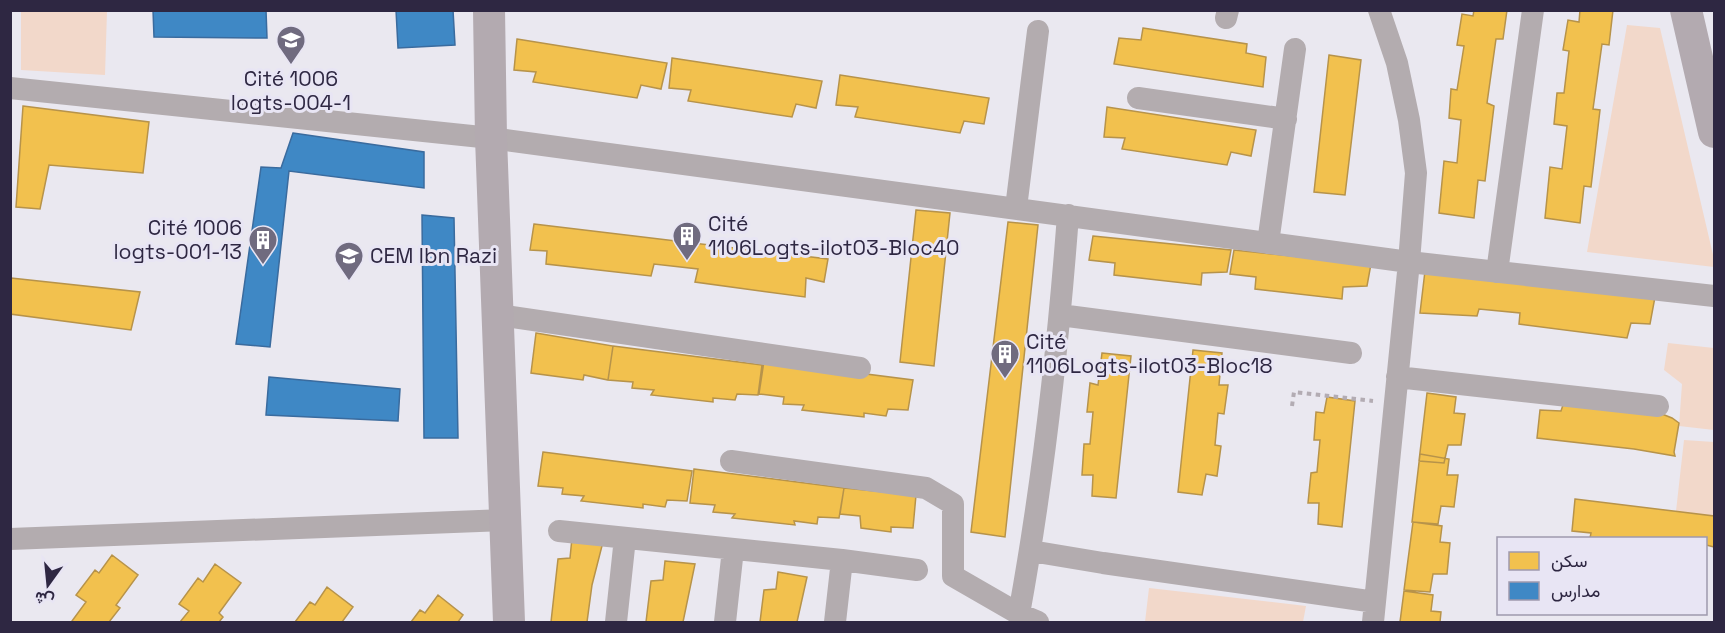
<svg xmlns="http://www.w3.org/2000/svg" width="1725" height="633" font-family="'Space Grotesk',Vazirmatn,sans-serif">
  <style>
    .green { fill: #f2d8ca }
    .homes { fill: #f2c14e; stroke: #b7934a; stroke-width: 1.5 }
    .schools { fill: #3f88c5; stroke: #3a6b9e; stroke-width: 1.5 }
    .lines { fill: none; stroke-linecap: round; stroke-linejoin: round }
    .path { stroke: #b3acb3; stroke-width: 4; stroke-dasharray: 4.5 4.5; stroke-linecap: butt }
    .street { stroke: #b3acaf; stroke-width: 22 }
    .secondary { stroke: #b3aab0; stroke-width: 32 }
    .labels { text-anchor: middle; stroke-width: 6; stroke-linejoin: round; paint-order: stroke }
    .poi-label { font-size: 21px; fill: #2e2742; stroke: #e8e5f4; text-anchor: start }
  </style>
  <rect width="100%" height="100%" fill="#eae8f0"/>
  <!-- green -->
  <path class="green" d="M21,11H107L105,75L21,70Z
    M1627,25L1660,28L1714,259V267L1587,252Z
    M1668,343L1714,348V430L1679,426L1682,384L1664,370Z
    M1684,440L1714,442V525L1675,520Z
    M1149,588L1306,606L1303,622H1145Z"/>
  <!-- homes -->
  <path class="homes" d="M1474,10H1507L1503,39H1496L1487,103L1494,106L1485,181L1478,180L1474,218L1439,213L1444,161L1457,163L1461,120L1449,118L1451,89L1457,90L1464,46L1457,45L1462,14L1473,16Z
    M1580,10H1613L1609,45L1602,44L1593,109L1600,110L1591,187L1584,186L1580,223L1545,218L1550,167L1562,169L1567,126L1554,124L1557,93H1564L1569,51L1563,50L1568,20L1579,22Z
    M1143,28L1247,44L1246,53L1266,57L1263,87L1114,64L1119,38L1141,40Z
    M517,39L667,63L661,89L641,85L637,98L533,82L536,72L514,70Z
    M1329,55L1361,60L1345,195L1314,192Z
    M672,58L822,81L816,108L796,104L792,117L688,101L691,90L669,88Z
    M840,75L989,98L984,124L964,121L960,133L855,117L858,107L836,105Z
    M23,106L149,122L143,173L49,165L40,209L16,207Z
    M1107,107L1256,130L1251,156L1231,152L1227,165L1122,149L1125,138L1104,137Z
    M916,210L950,213L934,366L900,362Z
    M1008,222L1038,225L1005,537L971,532Z
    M534,224L828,259L824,282L806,278L805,297L695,282L698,269L654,264L651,276L546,264L547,251L530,250Z
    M1093,236L1231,250L1227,272L1202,273L1201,285L1114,275L1115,263L1089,260Z
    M1234,250L1371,264L1367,286L1343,287L1342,299L1255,289L1256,277L1230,274Z
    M1425,271L1655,297L1650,324L1631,323L1627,338L1519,324L1520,313L1479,309L1477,316L1420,313Z
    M11,278L140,292L131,330L10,314Z
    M536,333L613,346L608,380L584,375L583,380L531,373Z
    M613,346L762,365L758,395L737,394L735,400L713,398V402L651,395L654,390L632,388L633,382L608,380Z
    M1193,350L1222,353L1219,385H1228L1224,414L1218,413L1215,445L1221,446L1217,476L1206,474L1202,495L1178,492Z
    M1102,353L1131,356L1116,498L1092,496L1093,475H1082L1084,444H1090L1093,412H1087L1090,383L1098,385Z
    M764,361L913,380L908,410L888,409L886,416L864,413V417L802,410L804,405L783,404L784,397L759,394Z
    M1427,393L1456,397L1454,413L1465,414L1461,445H1448L1444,463L1419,461Z
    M1327,397L1355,401L1342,527L1318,524L1319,503H1308L1311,473L1317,472L1320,440H1314L1316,412L1324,413Z
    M1564,402L1657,412L1672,418L1679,423L1674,452L1675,456L1634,449L1537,438L1540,410L1561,411Z
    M543,452L692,471L687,501L667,500L665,507L643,504V508L581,501L584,496L562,494L563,488L538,486Z
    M1420,454L1449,459L1447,475H1458L1454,507L1441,506L1438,524L1412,522Z
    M694,469L844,488L839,518L818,517L817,524L794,521L795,525L732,518L735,514L713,512L715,505L690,503Z
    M844,488L916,495L913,528L891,527V532L861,528L860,516L840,514Z
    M1575,499L1714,516V547L1706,545V538H1590L1591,533L1572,531Z
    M1413,522L1442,526L1440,542L1450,543L1447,574H1433L1430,592L1404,590Z
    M572,538L603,542L592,585L587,622H551L558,559L570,558Z
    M112,555L138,575L116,605L120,608L109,622H74L72,621L86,602L76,595L95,570L99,573Z
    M665,561L695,564L683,622H646L651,581L663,580Z
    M215,564L241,583L219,613L223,617L219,622H180L189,611L179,604L198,578L203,582Z
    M778,572L807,577L797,622H760L764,590L776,589Z
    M327,587L353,607L342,622H295L310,602L315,605Z
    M1404,591L1433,595L1431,611L1441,612L1440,622H1400Z
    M438,595L463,615L458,622H411L420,610L425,613Z"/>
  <!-- schools -->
  <path class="schools" d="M153,10H266L267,38L154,37Z
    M396,10H453L455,45L398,48Z
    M293,133L424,152V188L289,171L270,347L236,344L261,167L281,168Z
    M422,215L454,218L458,438H424Z
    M269,377L400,389L398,421L266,415Z"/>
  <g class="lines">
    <!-- path -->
    <path class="path" d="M1292,406L1294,392L1373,401"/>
    <!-- street -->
    <path class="street" d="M1226,18L1228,10
      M10,88L491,138L1409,262L1714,296
      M1138,98L1286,119
      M1016,208L1038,31
      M1268,243L1295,49
      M1497,272L1533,10
      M498,315L860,368
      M1060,315L1351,353
      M1397,377L1658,406
      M731,461L926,488L953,504V576L1019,614L1038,622
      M559,531L842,560L917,570
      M10,539L505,520
      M1031,551L1103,563L1375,602
      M1019,614C1043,482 1058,349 1068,215
      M616,622L625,538
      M725,622L733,549
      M835,622L842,560
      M1373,622L1409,262L1416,173L1409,120L1397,63L1379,10"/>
    <!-- secondary -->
    <path class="secondary" d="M489,10L491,138L509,622
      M1686,10L1714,132"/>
  </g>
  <!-- icons -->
  <defs>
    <g id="university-pin" transform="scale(1.5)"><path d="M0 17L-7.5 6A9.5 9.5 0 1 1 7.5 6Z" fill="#706b7f" stroke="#e8e5f4"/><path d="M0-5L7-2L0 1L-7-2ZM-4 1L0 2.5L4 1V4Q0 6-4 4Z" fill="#fff"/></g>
    <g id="building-pin" transform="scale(1.5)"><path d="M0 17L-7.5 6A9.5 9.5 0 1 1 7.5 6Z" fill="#706b7f" stroke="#e8e5f4"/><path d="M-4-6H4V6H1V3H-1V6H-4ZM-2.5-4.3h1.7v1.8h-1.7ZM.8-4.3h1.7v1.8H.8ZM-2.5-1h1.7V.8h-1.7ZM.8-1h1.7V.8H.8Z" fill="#fff"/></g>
    <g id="school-pin" transform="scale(1.5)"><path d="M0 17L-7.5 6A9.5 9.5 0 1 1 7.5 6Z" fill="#706b7f" stroke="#e8e5f4"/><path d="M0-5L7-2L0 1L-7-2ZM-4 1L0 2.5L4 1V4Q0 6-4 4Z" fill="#fff"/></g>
  </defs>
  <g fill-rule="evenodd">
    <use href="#university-pin" x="291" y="40"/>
    <use href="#building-pin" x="687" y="236"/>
    <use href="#building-pin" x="263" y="240"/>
    <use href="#school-pin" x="349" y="256"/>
    <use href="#building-pin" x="1005" y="354"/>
  </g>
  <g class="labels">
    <!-- poi labels -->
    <g class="poi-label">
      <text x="291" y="86" text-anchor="middle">Cité 1006<tspan x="291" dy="24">logts-004-1</tspan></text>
      <text x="708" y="231">Cité<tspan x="708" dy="24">1106Logts-ilot03-Bloc40</tspan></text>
      <text x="242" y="235" text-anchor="end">Cité 1006<tspan x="242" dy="24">logts-001-13</tspan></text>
      <text x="370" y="263">CEM Ibn Razi</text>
      <text x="1026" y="349">Cité<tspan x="1026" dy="24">1106Logts-ilot03-Bloc18</tspan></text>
    </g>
  </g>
  <!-- border -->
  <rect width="1725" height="633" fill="none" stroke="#2e2742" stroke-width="24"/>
  <!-- legend -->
  <rect x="1497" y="537" width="210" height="78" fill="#e8e5f4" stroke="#9e99ad" stroke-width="1.5"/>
  <rect x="1509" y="552" width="30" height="18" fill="#f2c14e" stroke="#9e99ad" stroke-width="1.5"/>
  <text x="1551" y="567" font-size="18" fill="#2e2742">سكن</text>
  <rect x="1509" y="582" width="30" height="18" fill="#3f88c5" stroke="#9e99ad" stroke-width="1.5"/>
  <text x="1551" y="597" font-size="18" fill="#2e2742">مدارس</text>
  <!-- north arrow -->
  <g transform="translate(48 585) rotate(195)" stroke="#e8e5f4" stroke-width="4.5" paint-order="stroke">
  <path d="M0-4.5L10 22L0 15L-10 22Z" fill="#2e2742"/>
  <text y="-9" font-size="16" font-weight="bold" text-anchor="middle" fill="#2e2742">ش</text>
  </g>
</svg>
